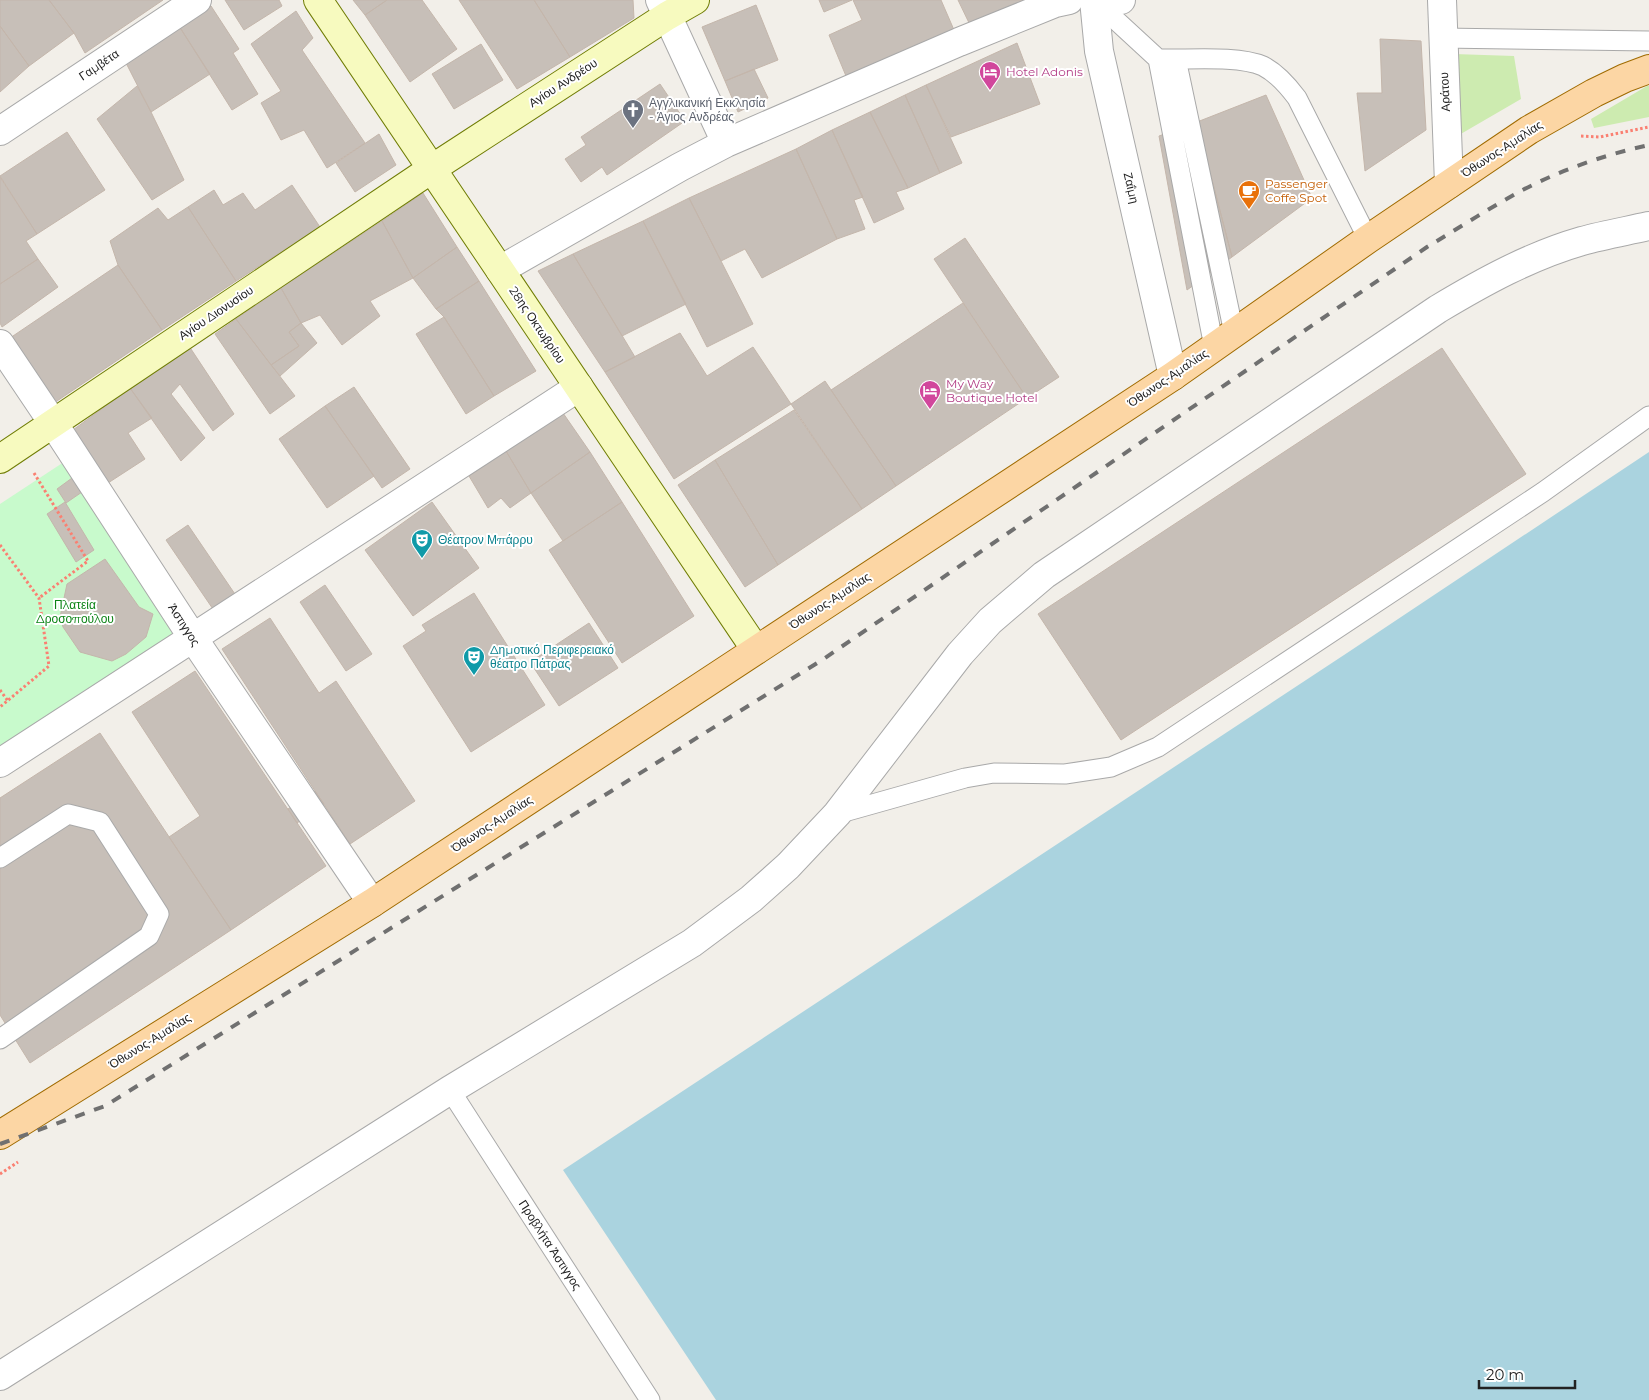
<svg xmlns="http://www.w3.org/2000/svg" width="1649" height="1400" font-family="Montserrat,sans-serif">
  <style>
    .grass { fill: #cdebb0 }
    .park { fill: #c8facc }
    .water { fill: #aad3df }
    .building { fill: #c7bfb8; stroke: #c4b6ab }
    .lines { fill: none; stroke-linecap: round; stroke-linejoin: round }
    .service-casing { stroke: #a9a9a9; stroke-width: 21 }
    .pedestrian-casing { stroke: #a9a9a9; stroke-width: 30 }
    .minor-casing { stroke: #a9a9a9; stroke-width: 30 }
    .tertiary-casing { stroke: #a9a9a9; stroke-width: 30 }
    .secondary-casing { stroke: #707d05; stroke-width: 30 }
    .primary-casing { stroke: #a06b00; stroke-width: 30 }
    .path { stroke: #fa8072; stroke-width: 3; stroke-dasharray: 2.5 2.5; stroke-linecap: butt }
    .service { stroke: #fff; stroke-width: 19 }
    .pedestrian { stroke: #fff; stroke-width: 28 }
    .minor { stroke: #fff; stroke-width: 28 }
    .tertiary { stroke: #fff; stroke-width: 28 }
    .secondary { stroke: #f7fabf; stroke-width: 28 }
    .primary { stroke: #fcd6a4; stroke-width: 28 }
    .rail { stroke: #707070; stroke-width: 4; stroke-dasharray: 10 10; stroke-linecap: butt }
    .labels { text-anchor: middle; stroke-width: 4; stroke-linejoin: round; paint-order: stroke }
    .street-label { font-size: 12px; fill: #222; stroke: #fff }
    .hotel-label { font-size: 12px; fill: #b23c85; stroke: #fff; text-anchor: start }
    .worship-label { font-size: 12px; fill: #5b616d; stroke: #fff; text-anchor: start }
    .food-label { font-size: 12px; fill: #c56008; stroke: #fff; text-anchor: start }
    .culture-label { font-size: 12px; fill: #0d838f; stroke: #fff; text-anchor: start }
    .park-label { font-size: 12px; fill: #0c8416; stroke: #fff }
  </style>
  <rect width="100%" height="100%" fill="#f2efe9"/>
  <!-- grass -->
  <path class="grass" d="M1454,54L1514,56L1521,99L1459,135Z
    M1647,86H1649V117L1594,128L1591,119Z"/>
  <!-- park -->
  <path class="park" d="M67,460L178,635L0,750V504Z"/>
  <!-- water -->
  <path class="water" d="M1649,452V1400H716L563,1170L1344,655Z"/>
  <!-- building -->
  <path class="building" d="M0,0H49L74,33L29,66L0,26Z
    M49,0H163L85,53L74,33Z
    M225,0H279L282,6L244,30Z
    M353,0H387L365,15Z
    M387,0H422L457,49L410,82L365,15Z
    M459,0H534L570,57L517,89Z
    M534,0H633L634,18L570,57Z
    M819,0H852L824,12Z
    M853,0H941L954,30L846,76L829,35L862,20Z
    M958,0H1032L971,27Z
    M756,5L778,60L725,81L702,27Z
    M211,6L239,49L233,53L258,94L232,110L179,26Z
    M296,11L313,38L302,50L365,143L327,168L304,130L281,140L261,103L281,91L251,44Z
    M0,26L29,66L0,92Z
    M179,26L210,74L151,112L124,59Z
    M1380,39L1421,41L1426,130L1365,171L1357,93H1382Z
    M1017,43L1040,104L951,137L926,85Z
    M481,44L503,80L454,109L432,74Z
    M754,69L768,98L738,112L725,81Z
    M660,84L685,121L607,175L602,167L581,182L565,159L586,145L581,137Z
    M926,85L962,163L940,173L905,95Z
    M137,86L151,112L184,180L152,200L97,119Z
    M905,95L940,173L908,188L870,112Z
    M1266,95L1312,198L1232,257L1197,122Z
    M870,112L908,188L896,192L904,209L874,223L832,130Z
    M1197,122L1232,257L1187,290L1159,136Z
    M832,130L863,197L854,200L865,229L837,239L796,149Z
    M67,132L105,190L37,234L0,176Z
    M379,134L396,165L355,192L336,163Z
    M796,149L837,239L762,278L745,249L721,261L689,198Z
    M0,177L37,234L26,241L38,259L0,284Z
    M292,185L320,227L236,281L188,207L214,190L223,205L243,193L255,210Z
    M423,193L457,247L413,278L382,221Z
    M689,198L753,324L707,347L643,221Z
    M188,207L236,281L162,330L118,265L110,241L158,208L168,220Z
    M382,221L413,278L370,301L380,316L342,345L320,315L301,323L281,288Z
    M643,221L686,304L622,336L573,254Z
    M965,238L1059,377L1027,398L934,259Z
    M457,247L479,281L436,309L413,278Z
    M573,254L635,357L605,372L538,271Z
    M38,259L58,287L2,327L0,323V284Z
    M118,265L162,330L54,403L10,338Z
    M479,281L536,371L494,396L444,317L436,309Z
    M281,288L301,323L289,332L299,346L271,365L236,319Z
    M963,303L1027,398L896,486L831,390Z
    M444,317L494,396L466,414L416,334Z
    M236,319L295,396L270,414L215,334Z
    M301,323L317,343L280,376L271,365L299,346L289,332Z
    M680,333L707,376L753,347L791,404L674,479L605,372Z
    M189,346L234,414L213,431L180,384L171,394L205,438L181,461L130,388Z
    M1442,348L1526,474L1121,740L1038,614Z
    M825,381L896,486L862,509L791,404Z
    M354,387L410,469L382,488L325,406Z
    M130,388L152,418L128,433L145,459L108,483L73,430Z
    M325,406L374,476L327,508L279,439Z
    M794,410L862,509L778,565L715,460Z
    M563,413L590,452L531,493L506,451Z
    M506,451L531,493L510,508L501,498L488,508L469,476Z
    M590,452L622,502L563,541L531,493Z
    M715,460L778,565L745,587L678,485Z
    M72,478L82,492L66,503L57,489Z
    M65,502L94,550L76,562L47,514Z
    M432,502L479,568L413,616L365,550Z
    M622,502L694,616L622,663L549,550Z
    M188,525L239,600L217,615L166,540Z
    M105,559L139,607L153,614L146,637L126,654L112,661L80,652L63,627L60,617L67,584Z
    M325,585L372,654L346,671L300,602Z
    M474,593L545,705L471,752L403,646L426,631L422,625Z
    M270,618L319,693L336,681L415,801L350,844L222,649Z
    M589,623L618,668L559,706L530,662Z
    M195,671L326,866L231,930L169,837L200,816L132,712Z
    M100,733L231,930L30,1063L0,1015V798Z
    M315,791L324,804L297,823L288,809Z"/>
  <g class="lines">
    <!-- service casing -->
    <g class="service-casing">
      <path id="service" d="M1094,0L1158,59C1188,60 1237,55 1263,66C1277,73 1288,86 1297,98L1368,239
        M1442,38L1649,41
        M1158,59L1214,347
        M1176,59L1234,333
        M837,814L965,778L994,773L1065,774L1111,767L1158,747L1543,492L1649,416
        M0,858L68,814L100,822L159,914L149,936L0,1039
        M450,1090L650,1400"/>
    </g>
    <!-- pedestrian casing -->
    <g class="pedestrian-casing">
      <path id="pedestrian" d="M1094,0H1121"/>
    </g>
    <!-- minor casing -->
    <g class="minor-casing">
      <path id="minor" d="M660,0L726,143
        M0,131L197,0
        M500,270L680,167L726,143L959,42L1055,3L1069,0
        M53,423L193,638L372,903
        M0,763L579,387
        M0,1376L450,1090L692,943L751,899L788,866L837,814L960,654L990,621L1044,575L1438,309C1483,282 1530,256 1582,241C1604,235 1627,231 1649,226"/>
    </g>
    <!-- tertiary casing -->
    <g class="tertiary-casing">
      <path id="tertiary" d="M1094,0L1099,51L1173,376
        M1442,0L1449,184
        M0,344L53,423"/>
    </g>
    <!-- secondary casing -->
    <g class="secondary-casing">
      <path id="secondary" d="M318,0L756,650
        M0,459L433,168L667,16L695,0"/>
    </g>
    <!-- primary casing -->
    <g class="primary-casing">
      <path id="primary" d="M0,1135L372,903L1173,376L1368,239L1529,130L1594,93L1625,78L1649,69"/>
    </g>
    <!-- path -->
    <path class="path" d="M1581,136L1600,137L1649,127
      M34,473L88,561L39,598
      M0,545L39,598L49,666L0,707
      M0,690L8,701
      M0,1174L18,1162"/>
    <!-- service -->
    <use href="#service" class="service"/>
    <!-- pedestrian -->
    <use href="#pedestrian" class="pedestrian"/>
    <!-- minor -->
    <use href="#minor" class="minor"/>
    <!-- tertiary -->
    <use href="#tertiary" class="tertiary"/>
    <!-- secondary -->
    <use href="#secondary" class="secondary"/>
    <!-- primary -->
    <use href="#primary" class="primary"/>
    <!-- rail -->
    <path class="rail" d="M0,1144L105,1106L822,660L1427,247C1457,229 1488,209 1519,192C1560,170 1604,155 1649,145"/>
  </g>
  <!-- icons -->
  <defs>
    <g id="hotel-pin" transform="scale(1.125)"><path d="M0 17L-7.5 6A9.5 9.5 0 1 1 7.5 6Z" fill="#d1479c" stroke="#fff"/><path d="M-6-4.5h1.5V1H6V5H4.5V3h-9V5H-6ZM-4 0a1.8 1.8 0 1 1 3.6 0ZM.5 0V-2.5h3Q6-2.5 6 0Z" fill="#fff"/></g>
    <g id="church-pin" transform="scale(1.125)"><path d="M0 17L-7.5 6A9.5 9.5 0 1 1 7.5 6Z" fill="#6b7280" stroke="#fff"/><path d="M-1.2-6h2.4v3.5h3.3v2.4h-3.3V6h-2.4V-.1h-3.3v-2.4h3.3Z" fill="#fff"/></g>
    <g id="cafe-pin" transform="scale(1.125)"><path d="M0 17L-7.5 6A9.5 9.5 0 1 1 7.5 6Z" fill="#e8710a" stroke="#fff"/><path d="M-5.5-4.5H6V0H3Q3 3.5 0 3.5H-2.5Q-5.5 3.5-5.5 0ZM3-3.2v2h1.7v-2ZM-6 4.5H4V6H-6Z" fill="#fff"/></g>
    <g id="theatre-pin" transform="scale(1.125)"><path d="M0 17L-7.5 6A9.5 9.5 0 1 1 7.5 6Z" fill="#0f9aa8" stroke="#fff"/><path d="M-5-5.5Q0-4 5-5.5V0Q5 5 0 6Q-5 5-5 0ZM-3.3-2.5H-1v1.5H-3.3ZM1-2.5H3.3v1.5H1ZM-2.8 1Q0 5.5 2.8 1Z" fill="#fff"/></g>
  </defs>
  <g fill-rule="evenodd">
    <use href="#hotel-pin" x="990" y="72"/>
    <use href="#church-pin" x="633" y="110"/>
    <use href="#cafe-pin" x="1249" y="191"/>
    <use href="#hotel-pin" x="930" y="391"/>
    <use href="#theatre-pin" x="422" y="540"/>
    <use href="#theatre-pin" x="474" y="657"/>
  </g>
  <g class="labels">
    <!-- street labels -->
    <g class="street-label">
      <text transform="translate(99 65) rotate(-34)" y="4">Γαμβέτα</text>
      <text transform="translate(563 83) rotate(-33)" y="4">Αγίου Ανδρέου</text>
      <text transform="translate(1445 92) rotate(-93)" y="4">Αράτου</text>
      <text transform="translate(1502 149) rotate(-33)" y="4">Όθωνος-Αμαλίας</text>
      <text transform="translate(1131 188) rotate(77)" y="4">Ζαΐμη</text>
      <text transform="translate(216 313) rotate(-34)" y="4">Αγίου Διονυσίου</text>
      <text transform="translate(537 325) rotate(56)" y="4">28ης Οκτωβρίου</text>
      <text transform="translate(1168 378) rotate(-34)" y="4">Όθωνος-Αμαλίας</text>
      <text transform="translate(830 601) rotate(-33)" y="4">Όθωνος-Αμαλίας</text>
      <text transform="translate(184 625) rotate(57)" y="4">Άστιγγος</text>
      <text transform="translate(492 824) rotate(-33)" y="4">Όθωνος-Αμαλίας</text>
      <text transform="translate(150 1041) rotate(-32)" y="4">Όθωνος-Αμαλίας</text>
      <text transform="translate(550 1245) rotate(57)" y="4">Προβλήτα Άστιγγος</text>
    </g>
    <!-- hotel labels -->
    <g class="hotel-label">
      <text x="1006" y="76">Hotel Adonis</text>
      <text x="946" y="388">My Way<tspan x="946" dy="14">Boutique Hotel</tspan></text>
    </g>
    <!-- worship labels -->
    <g class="worship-label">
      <text x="649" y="107">Αγγλικανική Εκκλησία<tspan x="649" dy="14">- Άγιος Ανδρέας</tspan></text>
    </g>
    <!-- food labels -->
    <g class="food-label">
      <text x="1265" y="188">Passenger<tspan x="1265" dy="14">Coffe Spot</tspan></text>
    </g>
    <!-- culture labels -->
    <g class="culture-label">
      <text x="438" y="544">Θέατρον Μπάρρυ</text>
      <text x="490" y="654">Δημοτικό Περιφερειακό<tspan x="490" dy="14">θέατρο Πάτρας</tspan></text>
    </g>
    <!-- park labels -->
    <g class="park-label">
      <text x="75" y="609">Πλατεία<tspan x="75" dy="14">Δροσοπούλου</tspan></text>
    </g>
  </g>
  <!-- scale -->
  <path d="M1479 1380v8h96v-8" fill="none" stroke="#222222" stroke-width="2.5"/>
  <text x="1486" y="1380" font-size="15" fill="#222222" stroke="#ffffff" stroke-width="4" paint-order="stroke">20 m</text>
</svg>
